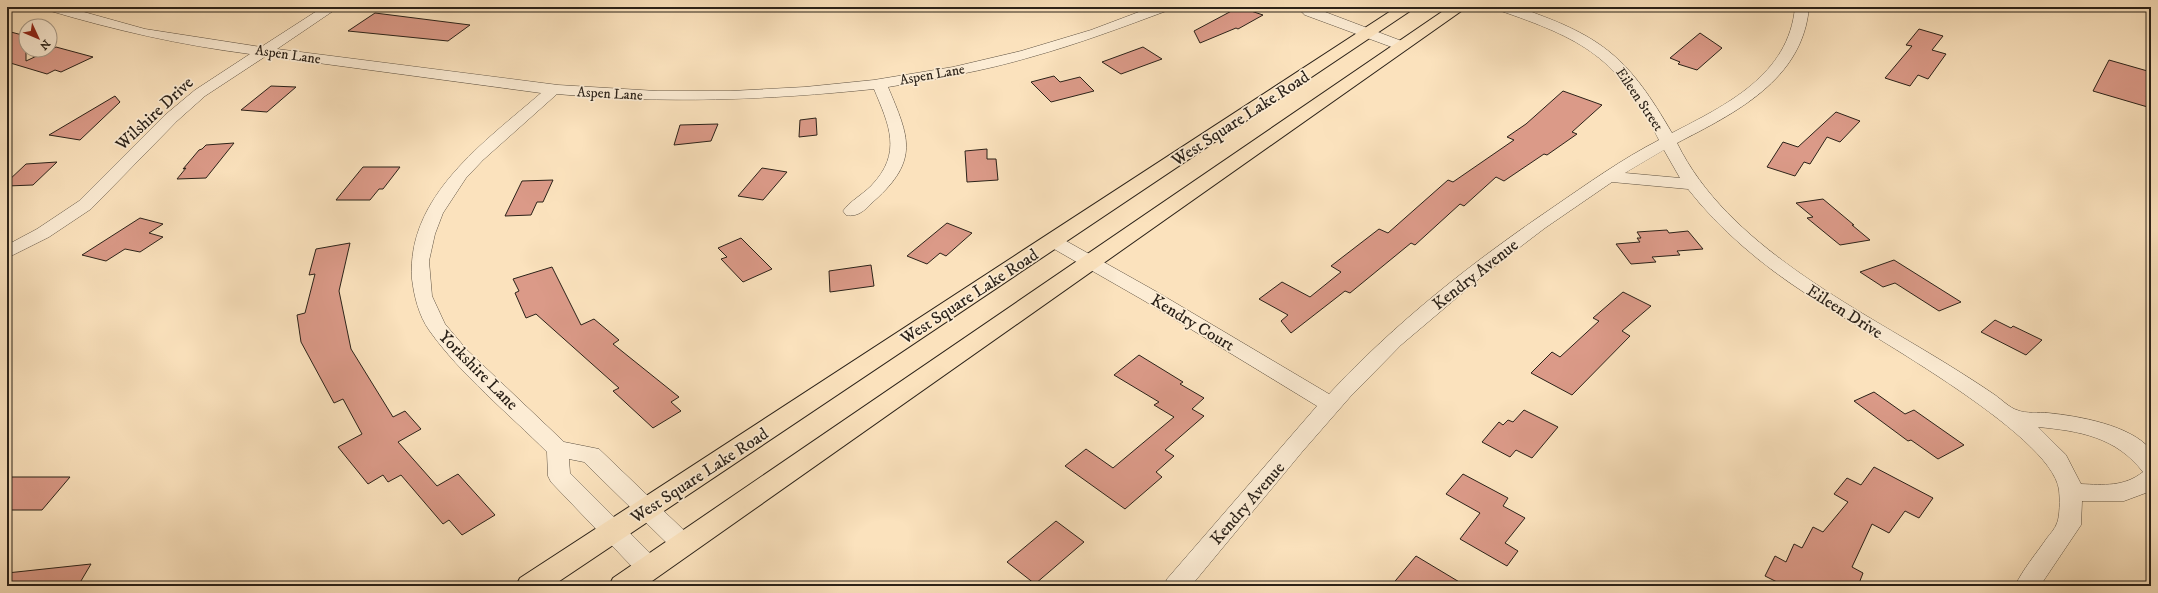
<svg xmlns="http://www.w3.org/2000/svg" width="2158" height="593" font-family="'IM FELL DW Pica',serif">
  <style>
    .building { fill: #db9a88; stroke: #2b2219 }
    .lines { fill: none; stroke-linecap: round; stroke-linejoin: round }
    .street-casing { stroke: #5f5242; stroke-width: 1 }
    .highway-casing { stroke: #2b2219; stroke-width: 2 }
    .street { fill: #fcecd4; fill-rule: evenodd }
    .highway { fill: #fbe2bd; fill-rule: evenodd }
    .labels { text-anchor: middle; stroke-width: 3.5; stroke-linejoin: round; paint-order: stroke }
    .far-street-label { font-size: 14px; fill: #2b2219; stroke: #fcecd4 }
    .street-label { font-size: 17px; fill: #2b2219; stroke: #fcecd4 }
  </style>
  <rect width="100%" height="100%" fill="#fbe2bd"/>
  <filter id="stains"><feTurbulence type="fractalNoise" baseFrequency=".005" numOctaves="4"/><feColorMatrix values="0 0 0 0 .2 0 0 0 0 .09 0 0 0 0 .02 0 0 0 .5 -.17"/></filter>
  <radialGradient id="worn" r=".72"><stop offset=".6" stop-color="#630" stop-opacity="0"/><stop offset="1" stop-color="#630" stop-opacity=".3"/></radialGradient>
  <!-- building -->
  <path class="building" d="M1239,7L1263,15L1238,29L1236,28L1200,43L1194,31Z
    M375,13L470,25L448,41L348,31Z
    M1919,29L1943,36L1932,50L1946,54L1928,79L1918,75L1910,86L1885,78L1912,46L1906,45Z
    M7,31L26,36V61L56,47L93,57L61,72L55,70L47,74L7,62Z
    M1700,33L1722,48L1697,70L1678,64L1680,62L1670,58Z
    M1143,47L1162,59L1121,74L1102,62Z
    M2109,60L2151,72V108L2093,91Z
    M1054,76L1060,82L1080,77L1094,91L1051,102L1031,82Z
    M271,86L296,87L267,112L241,110Z
    M1563,91L1602,105L1572,132L1577,134L1547,155L1544,154L1504,181L1496,177L1464,206L1460,204L1415,245L1411,243L1350,293L1345,291L1291,333L1281,321L1288,315L1259,299L1282,282L1310,297L1341,272L1331,266L1379,229L1388,233L1448,180L1453,182L1514,140L1507,137L1526,124Z
    M115,96L120,102L80,140L49,135Z
    M1836,112L1860,121L1840,142L1827,137L1810,164L1804,162L1795,176L1767,167L1783,142L1798,147Z
    M816,118L817,135L799,137L800,120Z
    M718,124L711,141L674,145L680,125Z
    M234,143L206,178L177,179L186,168L183,169L199,150L202,149L206,145Z
    M987,149V159H996L998,180L967,182L965,151Z
    M57,162L33,185L7,186V182L26,164Z
    M363,167H400L383,189H379L370,200H336Z
    M762,168L787,172L763,200L738,196Z
    M553,180L543,202H537L531,215L505,216L522,181Z
    M1823,199L1854,225H1852L1870,240L1840,245L1807,218L1813,217L1796,203Z
    M140,218L163,224L149,233L163,237L140,252L125,249L106,261L82,255Z
    M947,223L972,233L946,256L940,253L927,264L907,256Z
    M1667,230L1669,233L1688,231L1703,249L1677,251L1680,255L1652,257L1656,262L1631,264L1616,244L1640,242L1637,238H1641L1637,232Z
    M741,238L772,269L743,282L721,259L727,257L718,248Z
    M350,243L339,291L351,349L393,417L405,411L421,429L398,442L437,486L458,474L495,515L462,535L449,520L443,524L401,475L388,482L383,475L368,484L338,447L362,434L343,399L334,403L301,342L297,315L305,313L315,274L309,275L316,249Z
    M1894,260L1961,302L1939,311L1895,283L1883,287L1860,272Z
    M871,265L874,286L830,292L829,271Z
    M552,267L581,325L594,319L619,340L613,344L679,397L671,402L681,411L653,428L613,391L619,388L536,314L526,318L515,293L519,291L513,279Z
    M1623,292L1651,306L1622,331L1630,336L1572,395L1531,373L1552,352L1560,357L1599,321L1593,318Z
    M1995,320L2011,328L2013,326L2042,340L2026,355L1981,332Z
    M1139,355L1183,382L1180,384L1204,398L1192,409L1204,416L1165,450L1174,456L1156,472L1162,477L1125,509L1065,466L1086,449L1113,468L1174,417L1154,405L1159,402L1114,375Z
    M1874,392L1905,414L1914,410L1964,445L1938,459L1911,440L1908,441L1854,401Z
    M1524,410L1558,427L1532,458L1516,450L1510,457L1482,442L1499,422L1503,425L1508,420L1513,422Z
    M1874,467L1933,498L1919,518L1905,511L1889,533L1872,524L1852,567L1863,573L1858,586H1785L1765,576L1775,556L1786,562L1794,544L1802,548L1813,527L1823,532L1848,502L1834,494L1847,478L1861,485Z
    M1463,474L1508,498L1503,506L1525,518L1505,543L1518,551L1507,566L1460,539L1480,513L1446,494Z
    M7,477H70L42,510H7Z
    M1056,521L1084,542L1035,584L1007,562Z
    M1416,556L1466,586H1391Z
    M91,564L78,586H7V573Z"/>
  <g class="lines">
    <!-- street casing -->
    <g class="street-casing">
      <path id="street" d="M45,7H66L145,29L261,47L323,7H339L277,49L558,85L657,91H731L805,87L874,80L953,67L1021,51L1091,30L1152,7H1171L1169,10C1123,27 1078,44 1031,57C984,71 936,79 888,87C909,137 920,160 874,201C866,209 858,218 846,215L843,211C850,201 862,195 871,186C903,153 889,125 874,89C768,100 663,104 557,94L483,160L466,178L443,213L435,234L429,261L432,296L445,324L467,350L564,442L599,449L691,537L695,544L691,551L683,553L675,551L584,462L569,459L570,473L658,561L661,568L658,575L649,578L640,575L551,482L548,476L547,452C509,414 460,374 429,330C419,316 414,296 412,279C406,196 486,141 541,93L266,56L205,96L177,121L91,209L49,237L7,258V245L37,229L79,201L165,115L195,90L250,54C180,45 114,30 47,10Z
        M1297,7H1312L1407,43L1409,46L1407,49H1397L1305,15Z
        M1496,7H1516L1523,9C1604,37 1629,59 1672,133C1726,105 1789,75 1795,7H1809C1803,80 1735,113 1677,143C1727,245 1853,306 1947,364C1963,374 1979,384 1995,395C2002,400 2010,408 2017,410C2026,414 2039,412 2048,413C2078,416 2131,425 2151,450V491L2124,501H2082L2081,525L2040,586H2015C2023,569 2036,554 2047,538C2050,534 2055,529 2057,523C2060,516 2060,499 2059,490C2052,433 1856,328 1805,293C1762,265 1720,230 1688,189L1612,182L1545,228L1486,273L1401,345L1350,397L1302,452L1191,586H1164L1167,579L1317,406L1143,300L1047,245L1044,241L1047,237L1053,236L1059,237L1157,292L1329,394C1395,323 1471,263 1552,208C1587,184 1622,159 1659,140C1618,57 1583,39 1498,10ZM1664,150L1680,178L1625,173ZM2038,427C2080,431 2116,437 2143,472C2124,487 2104,485 2081,484L2066,455Z"/>
    </g>
    <!-- highway casing -->
    <g class="highway-casing">
      <path id="highway" d="M1397,7H1416L552,586H516L520,578Z
        M1449,7H1467L645,586H609L613,578Z"/>
    </g>
    <!-- street -->
    <use href="#street" class="street"/>
    <!-- highway -->
    <use href="#highway" class="highway"/>
  </g>
  <g class="labels">
    <!-- far-street labels -->
    <g class="far-street-label">
      <text transform="translate(288 54) rotate(8)" y="5">Aspen Lane</text>
      <text transform="translate(932 74) rotate(-10)" y="5">Aspen Lane</text>
      <text transform="translate(610 93) rotate(3)" y="5">Aspen Lane</text>
      <text transform="translate(1640 99) rotate(56)" y="5">Eileen Street</text>
    </g>
    <!-- street labels -->
    <g class="street-label">
      <text transform="translate(154 113) rotate(-43)" y="6">Wilshire Drive</text>
      <text transform="translate(1240 118) rotate(-33)" y="6">West Square Lake Road</text>
      <text transform="translate(1475 274) rotate(-38)" y="6">Kendry Avenue</text>
      <text transform="translate(969 296) rotate(-33)" y="6">West Square Lake Road</text>
      <text transform="translate(1845 311) rotate(32)" y="6">Eileen Drive</text>
      <text transform="translate(1193 322) rotate(31)" y="6">Kendry Court</text>
      <text transform="translate(479 370) rotate(45)" y="6">Yorkshire Lane</text>
      <text transform="translate(699 475) rotate(-33)" y="6">West Square Lake Road</text>
      <text transform="translate(1247 503) rotate(-49)" y="6">Kendry Avenue</text>
    </g>
  </g>
  <!-- margin -->
  <rect width="2158" height="593" fill="none" stroke="#fbe2bd" stroke-width="24"/>
  <rect x="8" y="8" width="2142" height="577" fill="none" stroke="#2b2219" stroke-width="2"/>
  <rect x="12" y="12" width="2134" height="569" fill="none" stroke="#2b2219"/>
  <!-- north arrow -->
  <g transform="translate(38 38) rotate(134)"><circle r="19" fill="#fcecd4" stroke="#a89b89"/>
  <path d="M0-3L7 15L0 10L-7 15Z" fill="#8f2418"/>
  <text y="-6" font-size="11" font-weight="bold" text-anchor="middle" fill="#2b2219">N</text>
  </g>
  <rect width="100%" height="100%" filter="url(#stains)"/>
  <rect width="100%" height="100%" fill="url(#worn)"/>
</svg>
